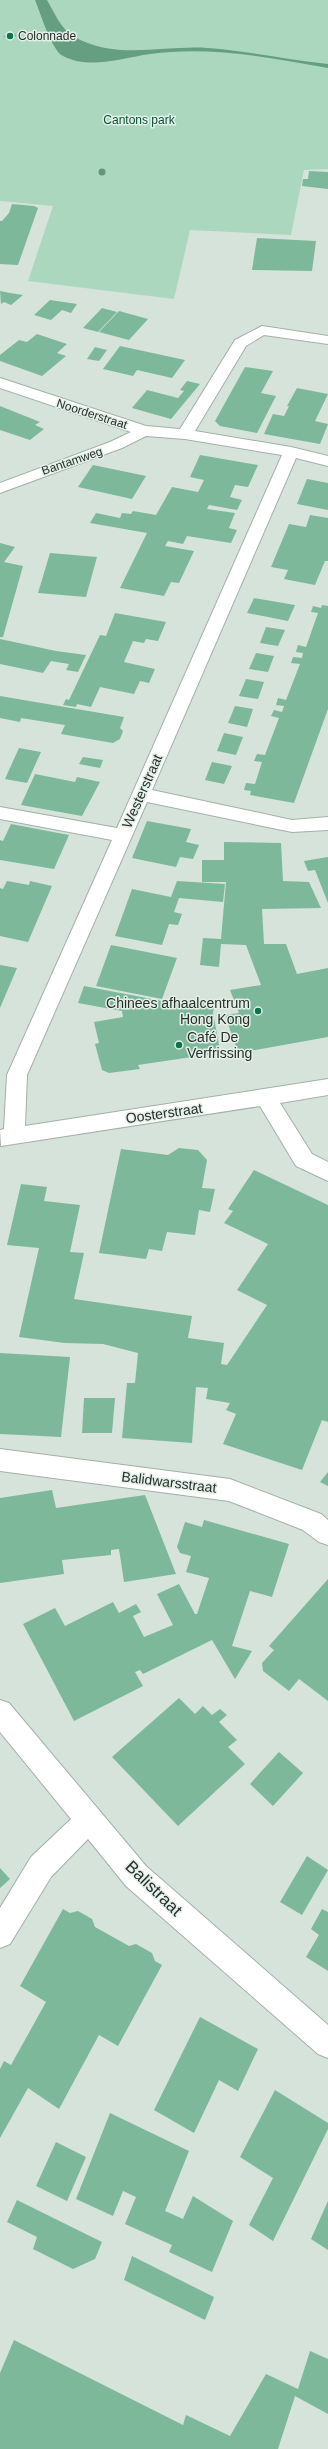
<svg xmlns="http://www.w3.org/2000/svg" width="328" height="2449" font-family="Helvetica,sans-serif">
  <style>
    .green { fill: #acd7bf }
    .water { fill: #659e80 }
    .building { fill: #7eb89a }
    .lines { fill: none; stroke-linecap: round; stroke-linejoin: round }
    .minor-casing { stroke: #a3b0a9; stroke-width: 2 }
    .minor { fill: #fff; fill-rule: evenodd }
    .tree { fill: #649380 }
    .poi-dot { fill: #0a754d; stroke: #e2f0e8; stroke-width: 1.5 }
    .labels { text-anchor: middle; stroke-width: 3; stroke-linejoin: round; paint-order: stroke }
    .far-poi-label { font-size: 12px; fill: #292e2b; stroke: #e2f0e8; text-anchor: start }
    .far-park-label { font-size: 12px; fill: #075235; stroke: #e2f0e8 }
    .far-street-label { font-size: 12px; fill: #292e2b; stroke: #e2f0e8 }
    .street-label { font-size: 14px; fill: #292e2b; stroke: #e2f0e8 }
    .poi-label { font-size: 14px; fill: #292e2b; stroke: #e2f0e8; text-anchor: end }
    .near-street-label { font-size: 17px; fill: #292e2b; stroke: #e2f0e8 }
  </style>
  <rect width="100%" height="100%" fill="#d5e3db"/>
  <!-- green -->
  <path class="green" d="M0,0H328V169L304,170L291,235L190,230L174,299L28,281L53,206L0,201Z"/>
  <!-- water -->
  <path class="water" d="M35,0H47C54,12 61,29 73,36C115,61 162,45 208,48C248,51 288,60 328,64V68C269,57 209,46 150,54C122,58 90,70 63,56C52,51 40,12 35,0Z"/>
  <!-- building -->
  <path class="building" d="M8,33H14L17,36L10,39L3,37Z
    M309,171L328,172V189L302,186L303,179H308Z
    M12,204L34,206L38,208L18,265L0,264V221H2L9,213Z
    M257,238L316,241L312,271L252,270Z
    M0,291L10,293L23,295L11,305L4,302L1,304Z
    M50,300L77,304L71,313L62,310L51,320L34,315Z
    M102,308L117,312L98,332L83,328Z
    M119,311L148,319L129,340L99,332Z
    M37,334L67,344L57,353L66,356L42,376L0,361V355L19,340L27,342Z
    M120,346L185,360L172,378L137,370L133,376L103,369Z
    M95,347L107,350L99,361L87,359Z
    M245,367L273,371L261,393L276,396L257,433L220,426L215,421Z
    M187,381L200,384L171,419L132,408L147,390L178,398L184,391L180,390Z
    M297,388L328,394L315,421L328,424L320,444L264,434L273,414L284,416L289,406H287Z
    M0,406L40,422L35,425L44,429L30,440L0,430Z
    M200,455L258,465L248,487L235,485L230,497L242,500L237,510L209,505L207,509L235,513L229,528L237,530L231,543L187,536L183,544L168,541L165,546L194,551L179,583L171,582L164,596L120,588L147,533L90,523L96,513L120,518L122,513L131,514L133,511L156,515L172,487L198,492L204,480L190,477Z
    M93,465L146,476L132,499L78,487Z
    M307,479L328,483V510L297,504Z
    M310,515L328,518V561H325L315,585L284,579L288,570L271,567L289,524L306,527Z
    M0,543L15,547L4,562L23,566L3,637H0Z
    M50,553L97,557L86,597L38,593Z
    M254,598L295,605L288,621L247,613Z
    M322,605L328,606V709L294,803L250,795L251,791L244,790L246,783L255,784L262,762L254,761L257,754L265,755L279,718L271,716L274,710L282,712L284,706L276,705L278,698L286,700L300,664L291,663L293,657L302,658L303,653L296,652L298,645L306,647L318,613L311,612L313,606L321,608Z
    M115,613L166,622L158,641L146,639L144,643L133,641L124,662L155,669L149,683L140,681L134,694L100,687L91,707L77,704L76,707L63,705L66,699L69,700L100,635L106,636Z
    M266,627L285,630L278,646L260,643Z
    M0,639L56,651L86,655L78,672L66,670L69,664L51,661L43,673L0,664Z
    M256,653L274,656L268,672L249,669Z
    M246,679L264,682L258,699L239,696Z
    M0,696L124,717L120,728L123,731L120,739L113,743L61,734L65,725L21,718L20,722L0,718Z
    M235,706L253,709L247,727L228,723Z
    M224,733L243,737L236,755L217,751Z
    M19,748L41,752L27,783L5,779Z
    M83,757L103,760L100,768L79,764Z
    M212,762L232,766L224,784L205,780Z
    M35,774L75,782L77,777L100,782L82,816L21,805Z
    M147,821L191,829L186,842L199,845L193,859L180,857L176,867L132,858Z
    M11,824L69,835L54,869L0,860V840L3,841Z
    M224,842L281,843L283,881L309,882L321,908L262,909L264,944H286L297,974L328,968V1037L238,1053L225,1015L239,1013L230,990L261,985L246,945L221,944L219,967L200,965L203,938L221,939L226,882H202V860H224Z
    M328,857V903L315,870L308,871L304,861Z
    M7,881L29,885L30,881L52,886L28,942L0,936V888L3,889Z
    M177,881L225,884L223,902L179,898L174,912L182,914L178,925L169,924L162,945L115,936L132,889L171,897Z
    M111,945L177,958L162,999L96,986Z
    M0,965L17,968L0,1008Z
    M84,986L162,1001L215,1002L213,1013L220,1050L211,1051L212,1054L138,1065L140,1069L109,1073L102,1070L95,1044L99,1043L94,1022L123,1017L122,1011L78,1003Z
    M179,1148L198,1150L207,1160L202,1188L215,1189L210,1212L199,1210L195,1235L167,1232L162,1251L149,1249L146,1259L99,1253L121,1149L168,1155Z
    M254,1170L328,1205V1422L322,1420L302,1470L223,1444L236,1414L226,1410L230,1403L206,1399L208,1388L196,1387L192,1443L122,1438L127,1383H135L138,1353L103,1344L65,1343L19,1337L39,1248L7,1245L21,1184L47,1187L44,1201L80,1205L70,1252L84,1253L74,1299L192,1316L188,1338L224,1343L221,1364L227,1365L267,1305L237,1290L268,1244L224,1223L233,1211L228,1209Z
    M0,1353L70,1357L61,1437L0,1434Z
    M84,1398H115L112,1433H82Z
    M328,1472V1486L320,1482Z
    M52,1490L56,1508L145,1495L176,1574L124,1582L119,1549L111,1550V1555L62,1560L64,1574L0,1583V1498Z
    M204,1520L289,1544L272,1597L250,1591L232,1646L252,1651L235,1679L212,1640L143,1674L140,1670L135,1672L143,1686L74,1721L23,1624L55,1608L65,1626L113,1602L119,1613L136,1604L141,1612L133,1616L144,1637L173,1625L157,1594L179,1584L195,1614H197L209,1578L186,1572L191,1556L180,1553L177,1547L185,1522L202,1527Z
    M328,1579V1701L299,1679L289,1691L263,1671L262,1663L274,1650L269,1646Z
    M179,1698L195,1714L203,1706L212,1715L220,1709L227,1715L219,1722L237,1740L228,1747L245,1764L178,1826L112,1757Z
    M279,1752L303,1773L273,1806L250,1784Z
    M307,1856L328,1870L302,1915L280,1902Z
    M0,1868L10,1879L0,1888Z
    M63,1909L70,1913L78,1911L92,1919L95,1927L129,1946L136,1944L152,1953L155,1961L162,1965L118,2046L99,2035L59,2109L28,2088L0,2138V2069L4,2061L11,2065L46,2002L20,1986Z
    M322,1909L328,1912V1971L306,1957L319,1935L311,1929Z
    M200,2017L258,2049L238,2091L219,2080L194,2133L154,2110Z
    M275,2090L328,2123V2129L273,2241L249,2225L273,2178L240,2157Z
    M110,2113L189,2151L165,2211L183,2219L193,2196L233,2221L212,2272L169,2252L172,2245L125,2224L136,2197L123,2191L113,2216L76,2199Z
    M56,2142L86,2157L67,2201L36,2186Z
    M17,2200L102,2242L95,2259L73,2269L33,2249L37,2237L7,2222Z
    M328,2201V2250L311,2239Z
    M132,2256L214,2297L205,2320L124,2280Z
    M14,2340L183,2425L186,2415L230,2436L266,2374L298,2389L310,2351L328,2359V2414L295,2396L278,2449H0V2373Z"/>
  <g class="lines">
    <!-- minor casing -->
    <g class="minor-casing">
      <path id="minor" d="M262,326L328,336V344L264,335L246,346L195,431L291,447L328,456V466L296,458L152,790L292,820L328,817V830L292,832L147,802L27,1075L25,1126L328,1079V1095L280,1103L312,1154L328,1162V1181L296,1166L260,1106L1,1146L0,1130L4,1129L7,1075L112,840L0,819V807L117,828L282,455L185,439L146,436L122,448L0,493V483L110,442L131,432L0,388V378L146,426L180,429L235,340Z
        M0,1449L230,1479L321,1514L328,1520V1545L319,1542L303,1530L229,1501L0,1471Z
        M0,1700L9,1703L146,1866L328,2025V2058L318,2054L126,1886L88,1839L51,1877L10,1944L0,1948V1908L31,1857L71,1819L0,1732Z"/>
    </g>
    <!-- minor -->
    <use href="#minor" class="minor"/>
  </g>
  <!-- trees -->
  <circle class="tree" cx="102" cy="172" r="3.5"/>
  <!-- markers -->
  <g class="poi-dot">
    <circle cx="10" cy="36" r="4"/>
    <circle cx="258" cy="1011" r="4"/>
    <circle cx="179" cy="1045" r="4"/>
  </g>
  <g class="labels">
    <!-- far-poi labels -->
    <g class="far-poi-label">
      <text x="18" y="40">Colonnade</text>
    </g>
    <!-- far-park labels -->
    <g class="far-park-label">
      <text x="139" y="124">Cantons park</text>
    </g>
    <!-- far-street labels -->
    <g class="far-street-label">
      <text transform="translate(92 414) rotate(18)" y="4">Noorderstraat</text>
      <text transform="translate(72 461) rotate(-19)" y="4">Bantamweg</text>
    </g>
    <!-- street labels -->
    <g class="street-label">
      <text transform="translate(142 791) rotate(-66)" y="5">Westerstraat</text>
      <text transform="translate(164 1113) rotate(-8)" y="5">Oosterstraat</text>
      <text transform="translate(169 1482) rotate(7)" y="5">Balidwarsstraat</text>
    </g>
    <!-- poi labels -->
    <g class="poi-label">
      <text x="250" y="1008">Chinees afhaalcentrum<tspan x="250" dy="16">Hong Kong</tspan></text>
      <text x="187" y="1042" text-anchor="start">Café De<tspan x="187" dy="16">Verfrissing</tspan></text>
    </g>
    <!-- near-street labels -->
    <g class="near-street-label">
      <text transform="translate(154 1888) rotate(44)" y="6">Balistraat</text>
    </g>
  </g>
</svg>
